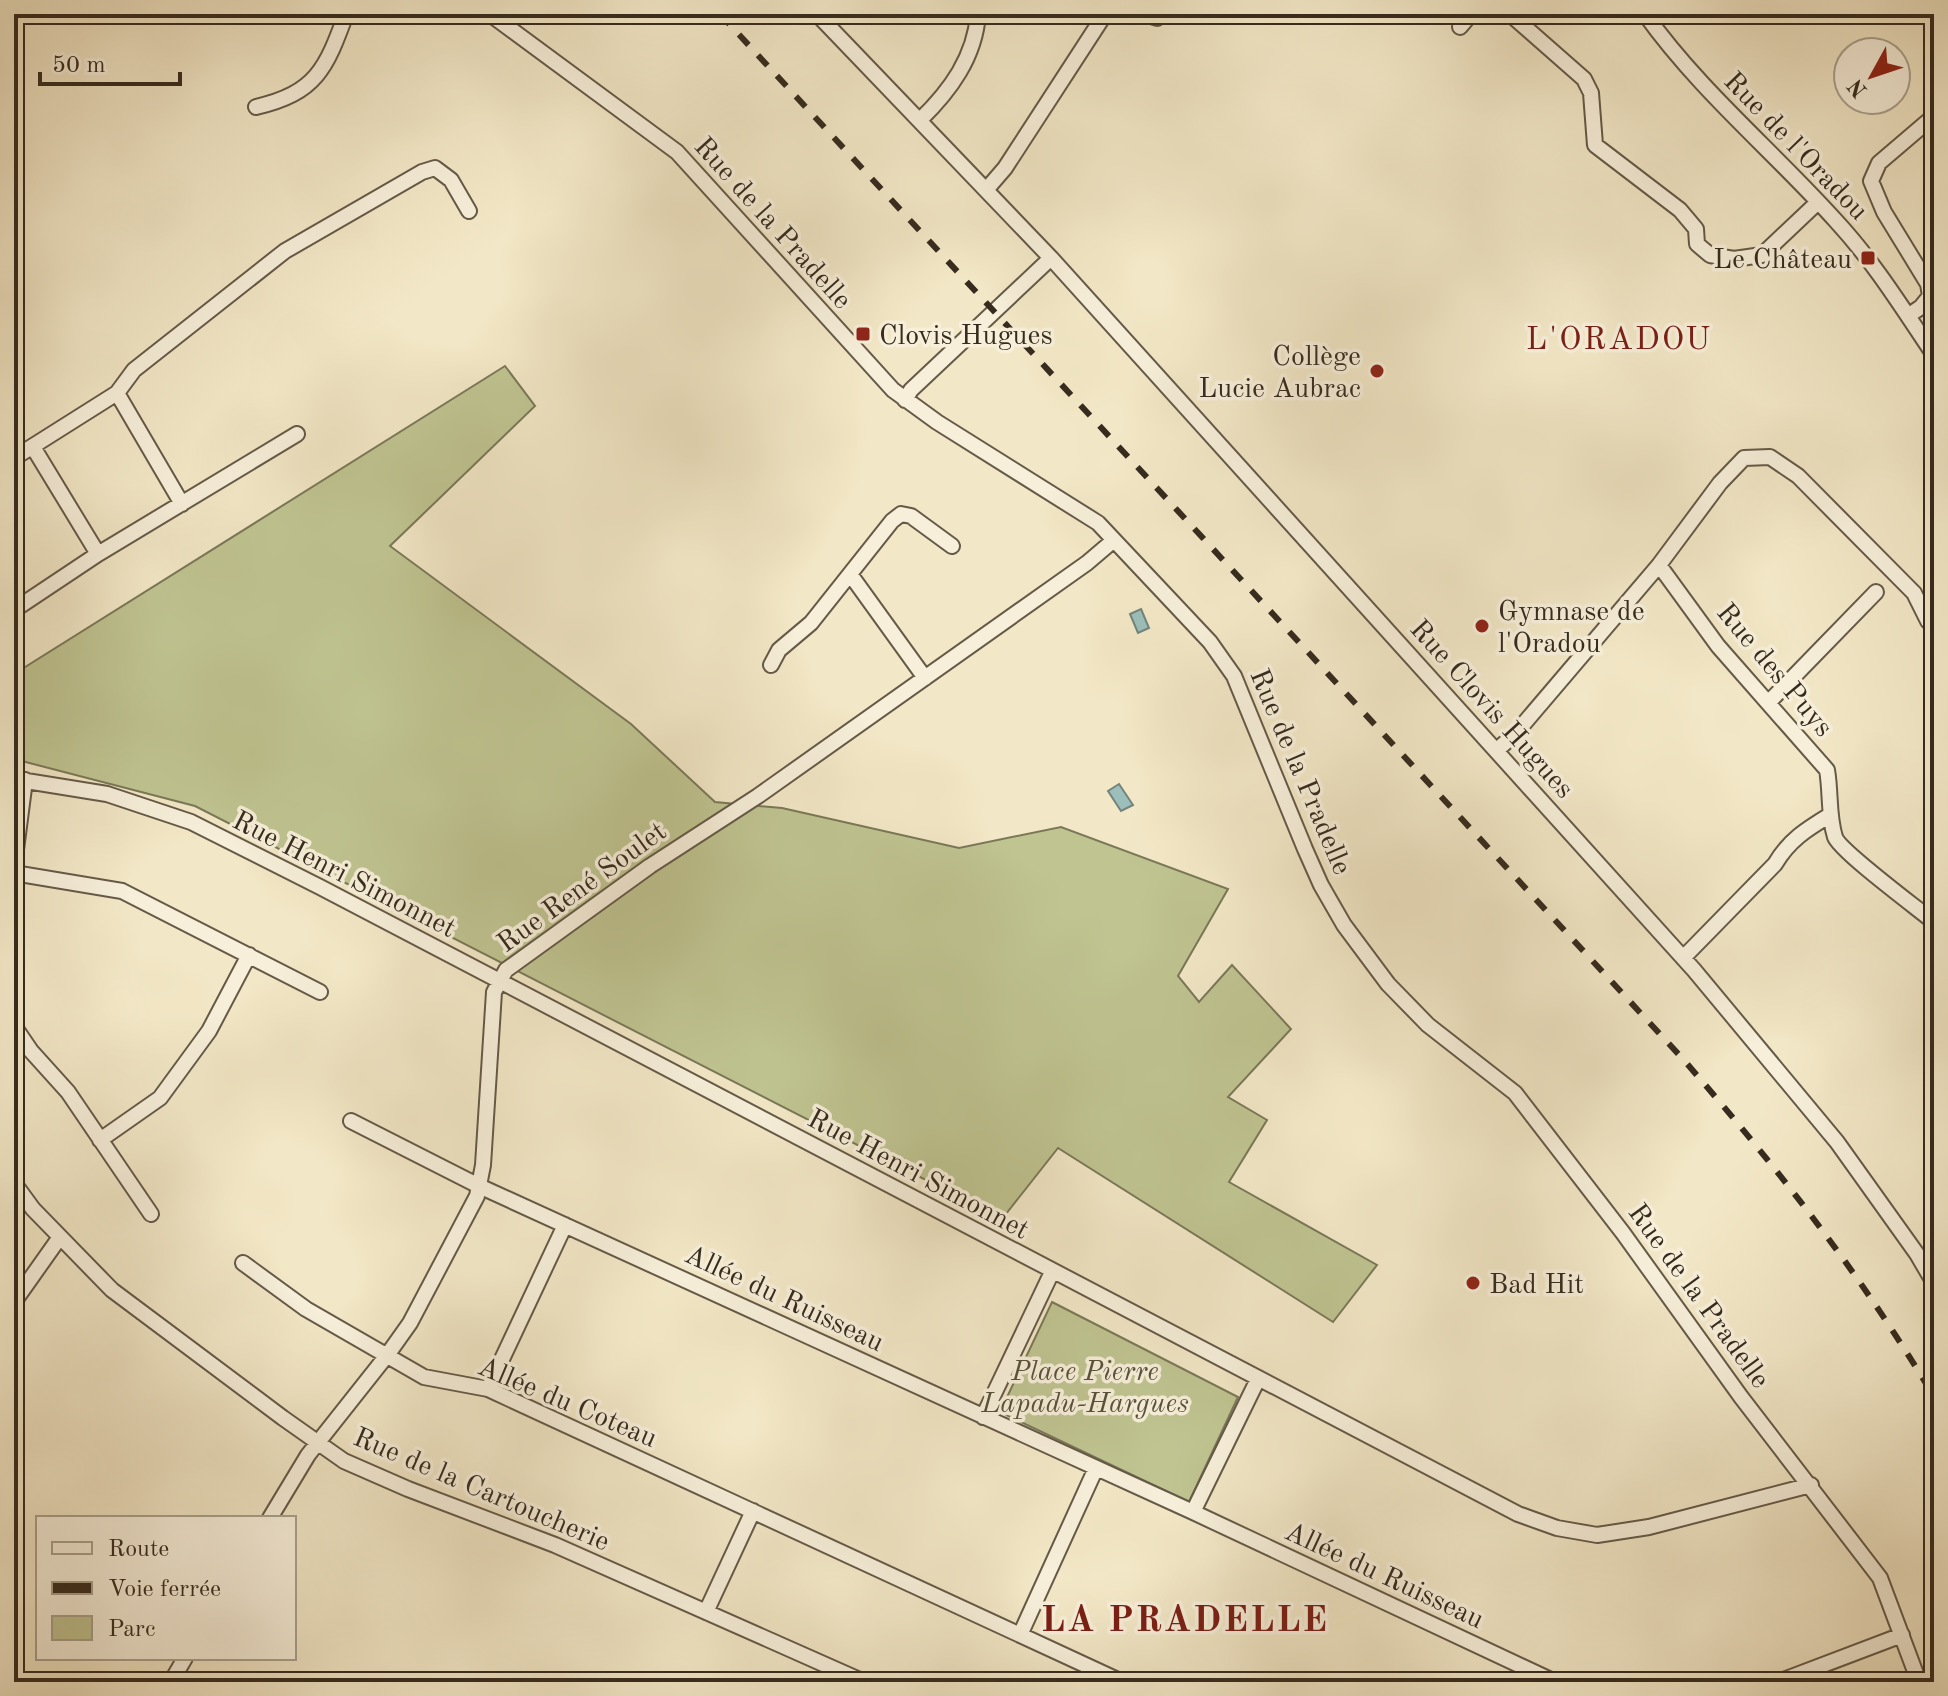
<svg xmlns="http://www.w3.org/2000/svg" width="1948" height="1696" font-family="'Old Standard TT',serif">
  <style>
    .green { fill: #bfc491; stroke: #7a7858; stroke-width: 2 }
    .water { fill: #9cbfbb; stroke: #73847c; stroke-width: 2 }
    .lines { fill: none; stroke-linecap: round; stroke-linejoin: round }
    .street-casing { stroke: #655a48; stroke-width: 18 }
    .street { stroke: #f7efda; stroke-width: 14 }
    .rail { stroke: #362b1e; stroke-width: 6; stroke-dasharray: 14 14; stroke-linecap: butt }
    .poi-dot { fill: #8f2418; stroke: #f7efda; stroke-width: 3 }
    .labels { text-anchor: middle; stroke-width: 7; stroke-linejoin: round; paint-order: stroke }
    .street-label { font-size: 28px; fill: #362b1e; stroke: #f7efda }
    .poi-label { font-size: 28px; fill: #362b1e; stroke: #f7efda; text-anchor: start }
    .park-label { font-size: 28px; font-style: italic; fill: #58513b; stroke: #f7efda }
    .quarter-label { font-size: 32px; letter-spacing: 2px; fill: #7a1f14; stroke: #f7efda }
    .district-label { font-size: 36px; font-weight: bold; letter-spacing: 2px; fill: #7a1f14; stroke: #f7efda }
  </style>
  <rect width="100%" height="100%" fill="#f2e7c6"/>
  <filter id="stains"><feTurbulence type="fractalNoise" baseFrequency=".0025" numOctaves="4"/><feColorMatrix values="0 0 0 0 .2 0 0 0 0 .09 0 0 0 0 .02 0 0 0 .5 -.17"/></filter>
  <radialGradient id="worn" r=".72"><stop offset=".6" stop-color="#630" stop-opacity="0"/><stop offset="1" stop-color="#630" stop-opacity=".3"/></radialGradient>
  <!-- green -->
  <path class="green" d="M505,366L535,406L390,546L631,724L715,802L782,808L959,848L1061,827L1228,889L1178,976L1199,1002L1232,965L1291,1029L1228,1097L1267,1120L1229,1182L1377,1265L1333,1322L1058,1148L1002,1219L195,806L14,759V674Z
    M1052,1302L1238,1397L1189,1502L1000,1412Z"/>
  <!-- water -->
  <path class="water" d="M1141,609L1149,628L1138,633L1130,614Z
    M1119,784L1133,805L1121,811L1108,791Z"/>
  <g class="lines">
    <!-- street casing -->
    <g class="street-casing">
      <path id="street" d="M490,14L677,152L893,390L937,422L1098,523L1210,642L1234,676L1305,849L1321,885L1344,925L1388,984L1428,1025L1515,1093L1623,1233L1741,1397L1880,1578L1919,1682
        M817,14L1051,258L1694,970L1837,1142L1917,1254L1934,1283
        M1144,14L1157,18
        M1510,14L1584,79L1591,93L1595,145L1680,210L1696,229L1697,244L1710,255L1734,259L1762,255L1818,202
        M1645,14C1700,91 1773,151 1836,221C1874,262 1903,309 1934,355
        M1460,27L1471,14
        M256,107C316,93 326,69 346,14
        M920,120C950,91 975,57 978,14
        M986,190L1005,168L1105,14
        M1908,316L1921,307L1930,296L1928,284L1884,212L1871,181L1879,163L1934,116
        M117,393L182,504
        M905,400L911,390L1051,258
        M33,447L98,554
        M14,458L117,393L134,370L285,251L422,172L435,168L451,180L469,211
        M1659,565L1718,646L1827,770C1831,792 1828,815 1835,837C1840,851 1917,908 1934,922
        M850,574L925,678
        M14,610L98,554L297,434
        M771,665L779,650L811,623L892,521L901,514L911,516L952,546
        M1768,703L1876,592
        M1497,750L1515,734L1659,565L1720,483L1744,458L1770,457L1798,476L1914,593L1928,621L1934,626
        M14,779L107,794L191,822L320,887L1518,1514L1557,1528L1597,1535L1649,1527L1811,1485
        M14,865L25,780
        M14,873L122,891L320,992
        M1683,958L1775,864C1789,840 1807,829 1830,815
        M14,1026L31,1051L68,1092L151,1214
        M351,1121L479,1186L1193,1512L1555,1682
        M100,1140L160,1098L209,1031L249,955
        M14,1183L33,1209L112,1290L283,1418L344,1461L408,1489L555,1545L864,1682
        M243,1263L306,1309L424,1377L488,1389L1122,1682
        M14,1302L60,1237
        M488,1389L565,1225
        M983,1417L1052,1272
        M1193,1512L1258,1379
        M270,1518L308,1455L388,1354L410,1323L477,1196L483,1165L494,992L506,970L650,866L758,796L1087,563L1114,540
        M706,1612L753,1511
        M1020,1635L1096,1468
        M14,1678L20,1682
        M171,1682L185,1658
        M1778,1682L1902,1635"/>
    </g>
    <!-- street -->
    <use href="#street" class="street"/>
    <!-- rail -->
    <path class="rail" d="M720,14L1682,1058C1776,1166 1861,1274 1934,1397"/>
  </g>
  <!-- markers -->
  <g class="poi-dot">
    <rect x="1860" y="250" width="16" height="16" rx="4"/>
    <rect x="855" y="326" width="16" height="16" rx="4"/>
    <circle cx="1377" cy="371" r="8"/>
    <circle cx="1482" cy="626" r="8"/>
    <circle cx="1473" cy="1283" r="8"/>
  </g>
  <g class="labels">
    <!-- street labels -->
    <g class="street-label">
      <text transform="translate(1797 145) rotate(46)" y="10">Rue de l'Oradou</text>
      <text transform="translate(774 222) rotate(48)" y="10">Rue de la Pradelle</text>
      <text transform="translate(1776 669) rotate(50)" y="10">Rue des Puys</text>
      <text transform="translate(1493 708) rotate(48)" y="10">Rue Clovis Hugues</text>
      <text transform="translate(1302 771) rotate(67)" y="10">Rue de la Pradelle</text>
      <text transform="translate(345 873) rotate(27)" y="10">Rue Henri Simonnet</text>
      <text transform="translate(581 886) rotate(-36)" y="10">Rue René Soulet</text>
      <text transform="translate(919 1173) rotate(28)" y="10">Rue Henri Simonnet</text>
      <text transform="translate(1700 1295) rotate(54)" y="10">Rue de la Pradelle</text>
      <text transform="translate(785 1297) rotate(25)" y="10">Allée du Ruisseau</text>
      <text transform="translate(568 1401) rotate(23)" y="10">Allée du Coteau</text>
      <text transform="translate(482 1488) rotate(23)" y="10">Rue de la Cartoucherie</text>
      <text transform="translate(1385 1574) rotate(25)" y="10">Allée du Ruisseau</text>
    </g>
    <!-- poi labels -->
    <g class="poi-label">
      <text x="1852" y="268" text-anchor="end">Le Château</text>
      <text x="879" y="344">Clovis Hugues</text>
      <text x="1361" y="365" text-anchor="end">Collège<tspan x="1361" dy="32">Lucie Aubrac</tspan></text>
      <text x="1498" y="620">Gymnase de<tspan x="1498" dy="32">l'Oradou</tspan></text>
      <text x="1489" y="1293">Bad Hit</text>
    </g>
    <!-- park labels -->
    <g class="park-label">
      <text x="1085" y="1380">Place Pierre<tspan x="1085" dy="32">Lapadu-Hargues</tspan></text>
    </g>
    <!-- quarter labels -->
    <g class="quarter-label">
      <text x="1619" y="349">L'ORADOU</text>
    </g>
    <!-- district labels -->
    <g class="district-label">
      <text x="1185" y="1631">LA PRADELLE</text>
    </g>
  </g>
  <!-- margin -->
  <rect width="1948" height="1696" fill="none" stroke="#f2e7c6" stroke-width="48"/>
  <rect x="16" y="16" width="1916" height="1664" fill="none" stroke="#362b1e" stroke-width="4"/>
  <rect x="24" y="24" width="1900" height="1648" fill="none" stroke="#362b1e" stroke-width="2"/>
  <!-- legend -->
  <rect x="36" y="1516" width="260" height="144" fill="#f7efda" stroke="#aaa18f" stroke-width="2"/>
  <rect x="52" y="1542" width="40" height="12" fill="#f7efda" stroke="#aaa18f" stroke-width="2"/>
  <text x="108" y="1556" font-size="24" fill="#362b1e">Route</text>
  <rect x="52" y="1582" width="40" height="12" fill="#362b1e" stroke="#aaa18f" stroke-width="2"/>
  <text x="108" y="1596" font-size="24" fill="#362b1e">Voie ferrée</text>
  <rect x="52" y="1616" width="40" height="24" fill="#bfc491" stroke="#aaa18f" stroke-width="2"/>
  <text x="108" y="1636" font-size="24" fill="#362b1e">Parc</text>
  <!-- north arrow -->
  <g transform="translate(1872 76) rotate(230)"><circle r="38" fill="#f7efda" stroke="#aaa18f" stroke-width="2"/>
  <path d="M0-6L14 30L0 20L-14 30Z" fill="#8f2418"/>
  <text y="-12" font-size="22" font-weight="bold" text-anchor="middle" fill="#362b1e">N</text>
  </g>
  <!-- scale -->
  <path d="M40 72v12h140v-12" fill="none" stroke="#362b1e" stroke-width="4"/>
  <text x="52" y="72" font-size="24" fill="#362b1e" stroke="#f7efda" stroke-width="6" paint-order="stroke">50 m</text>
  <rect width="100%" height="100%" filter="url(#stains)"/>
  <rect width="100%" height="100%" fill="url(#worn)"/>
</svg>
